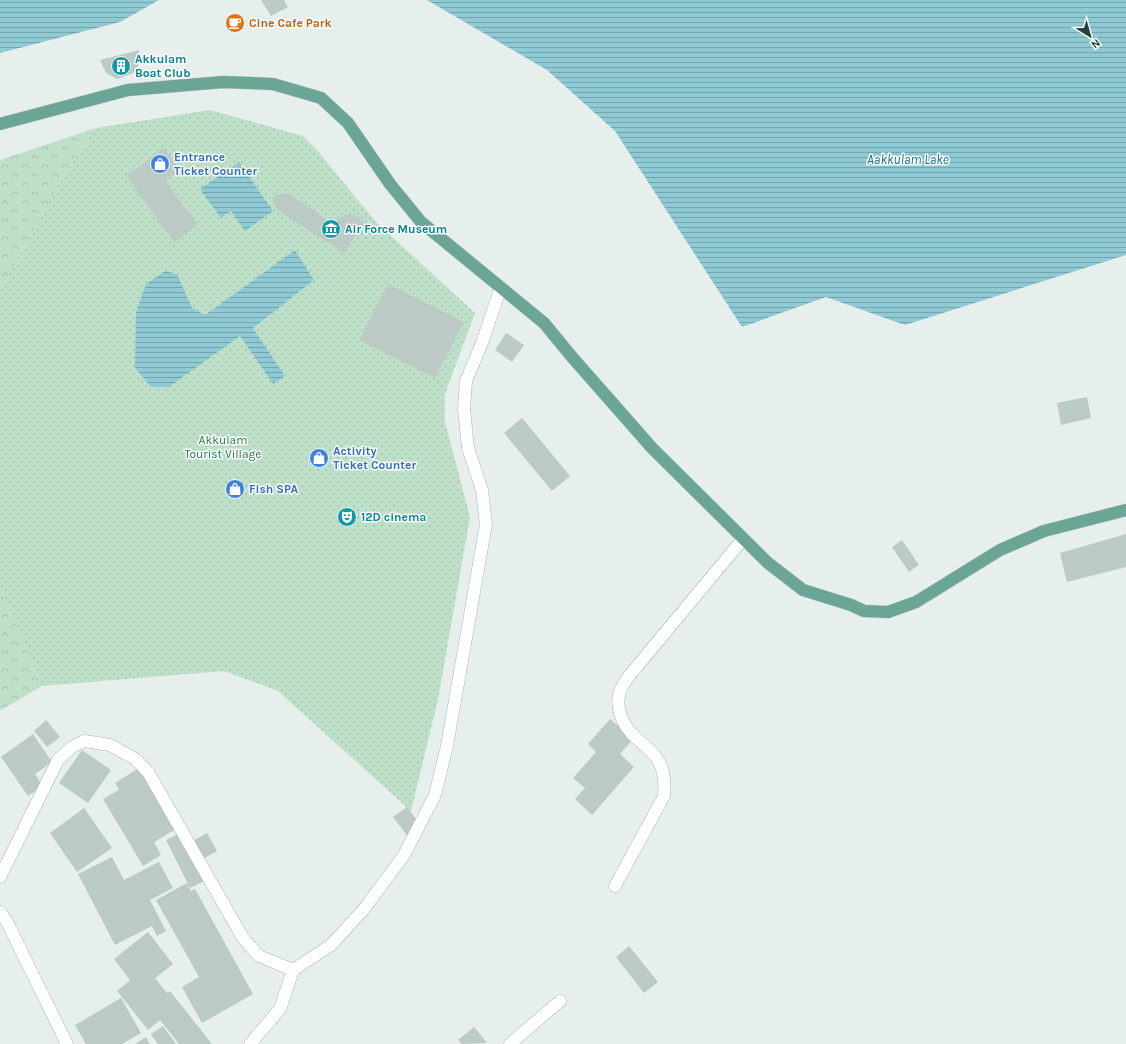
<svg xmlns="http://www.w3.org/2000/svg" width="1126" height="1044" font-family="Karla,sans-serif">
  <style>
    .forest { fill: url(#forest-crowns) }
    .park { fill: url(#park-dots) }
    .water { fill: url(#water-rules) }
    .building { fill: #bbcac4 }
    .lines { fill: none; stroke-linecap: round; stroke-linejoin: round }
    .minor-casing { stroke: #a8b8b2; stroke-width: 13 }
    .major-casing { stroke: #c2cac8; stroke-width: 13 }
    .minor { stroke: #fff; stroke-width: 12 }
    .major { stroke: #6aa596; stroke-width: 12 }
    .labels { text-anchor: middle; stroke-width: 3; stroke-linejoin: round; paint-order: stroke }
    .food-label { font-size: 12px; font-weight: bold; fill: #c56008; stroke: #f7fbf9; text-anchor: start }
    .culture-label { font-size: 12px; font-weight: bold; fill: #0d838f; stroke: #f7fbf9; text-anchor: start }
    .shop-label { font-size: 12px; font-weight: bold; fill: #366cbe; stroke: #f7fbf9; text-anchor: start }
    .park-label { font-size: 12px; fill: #2d7a4b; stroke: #f7fbf9 }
    .water-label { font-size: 13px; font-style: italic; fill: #1c6f80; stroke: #f7fbf9 }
  </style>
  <defs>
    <pattern id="forest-crowns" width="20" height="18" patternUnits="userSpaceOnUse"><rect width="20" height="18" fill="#bfe0c8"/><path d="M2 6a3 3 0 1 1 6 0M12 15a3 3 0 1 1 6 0" fill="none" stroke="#a4c1ad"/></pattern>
    <pattern id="park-dots" width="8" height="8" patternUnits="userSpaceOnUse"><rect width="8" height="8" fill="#bfe0c8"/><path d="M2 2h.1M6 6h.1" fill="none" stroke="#a4c1ad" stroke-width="1.8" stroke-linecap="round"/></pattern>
    <pattern id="water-rules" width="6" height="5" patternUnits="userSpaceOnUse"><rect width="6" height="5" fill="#8ec9d4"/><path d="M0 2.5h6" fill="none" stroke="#74a5ad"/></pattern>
  </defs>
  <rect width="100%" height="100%" fill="#e6efeb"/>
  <!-- forest -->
  <path class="forest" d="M96,128L58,185L0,291V160Z
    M0,586L42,686L0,711Z"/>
  <!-- park -->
  <path class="park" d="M210,110L303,136L317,150L376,222L475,313L445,394V422L470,517L438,699L411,811L278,691L224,671L42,686L0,586V291L58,185L96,128Z"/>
  <!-- water -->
  <path class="water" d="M0,0H159L120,22L0,53Z
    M427,0H1126V255L905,325L826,297L742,327L615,131L547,70Z
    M239,162L273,211L245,231L231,211L221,218L200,189Z
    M295,250L314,280L253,328L285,376L273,384L240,336L169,387H151L135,368L136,312L146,284L165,271L177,274L192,308L205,315Z"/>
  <!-- building -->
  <path class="building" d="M261,0H284L288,7L271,16Z
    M139,50L138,71L117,79L106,73L100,60Z
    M164,148L180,170L165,181L198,225L174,242L126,176Z
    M280,194H290L331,223L335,222L346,214L355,215L364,222L344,253L276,209L273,199L275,196Z
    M388,284L464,322L435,378L359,340Z
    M506,333L524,345L512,362L495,350Z
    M1087,397L1091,418L1061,425L1057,403Z
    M522,418L570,476L552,491L504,433Z
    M1126,534V567L1067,582L1060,553Z
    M902,540L919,565L909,572L892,547Z
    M610,719L633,739L620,754L634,767L592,815L575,799L585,788L573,778L596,752L588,744Z
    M46,720L60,737L47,747L34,731Z
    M33,734L52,762L35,774L43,786L28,796L1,757Z
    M82,750L111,770L88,803L59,783Z
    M139,768L176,829L154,842L161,855L143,866L103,799L119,790L115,783Z
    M407,807L423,828L409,838L393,817Z
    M84,808L112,848L77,872L50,833Z
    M180,833L204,881L190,888L166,840Z
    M207,833L217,851L203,859L193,841Z
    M112,857L124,880L159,862L173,888L150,900L166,931L157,936L152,926L115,945L78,874Z
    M187,883L191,891L195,889L253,994L202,1023L182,987L199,977L156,900Z
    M148,932L173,964L155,978L167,993L170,991L212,1044H179L160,1020L148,1030L117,991L130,980L114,959Z
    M629,946L658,982L644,993L616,957Z
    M121,998L141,1033L122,1044H86L75,1025Z
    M163,1026L176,1044H158L151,1034Z
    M474,1027L487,1043L462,1044L458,1040Z
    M146,1037L150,1044H135Z"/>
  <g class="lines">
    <!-- minor casing -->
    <g class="minor-casing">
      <path id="minor" d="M0,877L58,760L72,747L84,741L110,745L135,759L148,772L243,938L259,956L293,970
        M615,886L664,796C665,784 665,771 658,760C652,750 641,743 632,734C622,723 615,707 620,692C621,686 626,681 629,676L743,539
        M0,912L7,922L67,1044
        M250,1044L280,1009L293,970L331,945L364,909L404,855L435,795L447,746L486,524L482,490L468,448L464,409L466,381L482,343L501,287
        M510,1044L560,1001"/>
    </g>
    <!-- major casing -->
    <g class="major-casing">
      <path id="major" d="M0,124L128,90L223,82L273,84L321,98L348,123L390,184L421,222L544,323L572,357L652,448L768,563L803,590L851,605L864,611L888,612L916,602L1000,550L1044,531L1126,510"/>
    </g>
    <!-- minor -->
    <use href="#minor" class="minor"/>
    <!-- major -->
    <use href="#major" class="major"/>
  </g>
  <!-- icons -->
  <defs>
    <g id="cafe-disc" transform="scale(1)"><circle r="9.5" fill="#e8710a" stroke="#f7fbf9"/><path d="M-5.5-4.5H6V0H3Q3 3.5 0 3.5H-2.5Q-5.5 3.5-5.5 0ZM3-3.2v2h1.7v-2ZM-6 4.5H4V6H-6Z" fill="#fff"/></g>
    <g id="building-disc" transform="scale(1)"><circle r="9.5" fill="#0f9aa8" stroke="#f7fbf9"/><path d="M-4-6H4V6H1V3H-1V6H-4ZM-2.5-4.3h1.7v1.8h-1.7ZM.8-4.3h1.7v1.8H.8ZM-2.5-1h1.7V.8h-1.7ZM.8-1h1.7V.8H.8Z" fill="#fff"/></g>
    <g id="shop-disc" transform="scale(1)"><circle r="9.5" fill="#3f7fe0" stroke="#f7fbf9"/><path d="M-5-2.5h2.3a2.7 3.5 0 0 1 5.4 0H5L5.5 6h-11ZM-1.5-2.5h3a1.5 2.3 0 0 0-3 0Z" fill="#fff"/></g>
    <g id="museum-disc" transform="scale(1)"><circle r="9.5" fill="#0f9aa8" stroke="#f7fbf9"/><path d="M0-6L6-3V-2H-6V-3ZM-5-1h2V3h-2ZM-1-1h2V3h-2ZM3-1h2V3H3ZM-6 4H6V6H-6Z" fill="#fff"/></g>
    <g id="theatre-disc" transform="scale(1)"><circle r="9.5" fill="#0f9aa8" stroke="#f7fbf9"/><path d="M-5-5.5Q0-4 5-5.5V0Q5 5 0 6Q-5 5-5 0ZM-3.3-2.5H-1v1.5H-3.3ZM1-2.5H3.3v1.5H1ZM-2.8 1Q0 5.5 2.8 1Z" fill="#fff"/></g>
  </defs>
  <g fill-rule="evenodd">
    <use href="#cafe-disc" x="235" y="23"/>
    <use href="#building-disc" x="121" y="66"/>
    <use href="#shop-disc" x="160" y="164"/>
    <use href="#museum-disc" x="331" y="229"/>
    <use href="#shop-disc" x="319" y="458"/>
    <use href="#shop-disc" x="235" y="489"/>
    <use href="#theatre-disc" x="347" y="517"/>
  </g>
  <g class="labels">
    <!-- food labels -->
    <g class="food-label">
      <text x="249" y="27">Cine Cafe Park</text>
    </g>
    <!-- culture labels -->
    <g class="culture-label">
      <text x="135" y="63">Akkulam<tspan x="135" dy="14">Boat Club</tspan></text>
      <text x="345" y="233">Air Force Museum</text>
      <text x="361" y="521">12D cinema</text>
    </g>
    <!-- shop labels -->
    <g class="shop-label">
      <text x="174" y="161">Entrance<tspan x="174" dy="14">Ticket Counter</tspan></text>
      <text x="333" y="455">Activity<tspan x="333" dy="14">Ticket Counter</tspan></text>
      <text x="249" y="493">Fish SPA</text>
    </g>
    <!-- park labels -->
    <g class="park-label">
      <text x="223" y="444">Akkulam<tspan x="223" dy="14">Tourist Village</tspan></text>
    </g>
    <!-- water labels -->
    <g class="water-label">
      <text x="908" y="164">Aakkulam Lake</text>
    </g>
  </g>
  <!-- north arrow -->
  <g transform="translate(1090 36) rotate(143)" stroke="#f7fbf9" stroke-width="3" paint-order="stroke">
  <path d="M0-3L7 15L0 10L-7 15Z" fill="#24423a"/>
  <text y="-6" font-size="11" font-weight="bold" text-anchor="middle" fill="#24423a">N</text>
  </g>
</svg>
